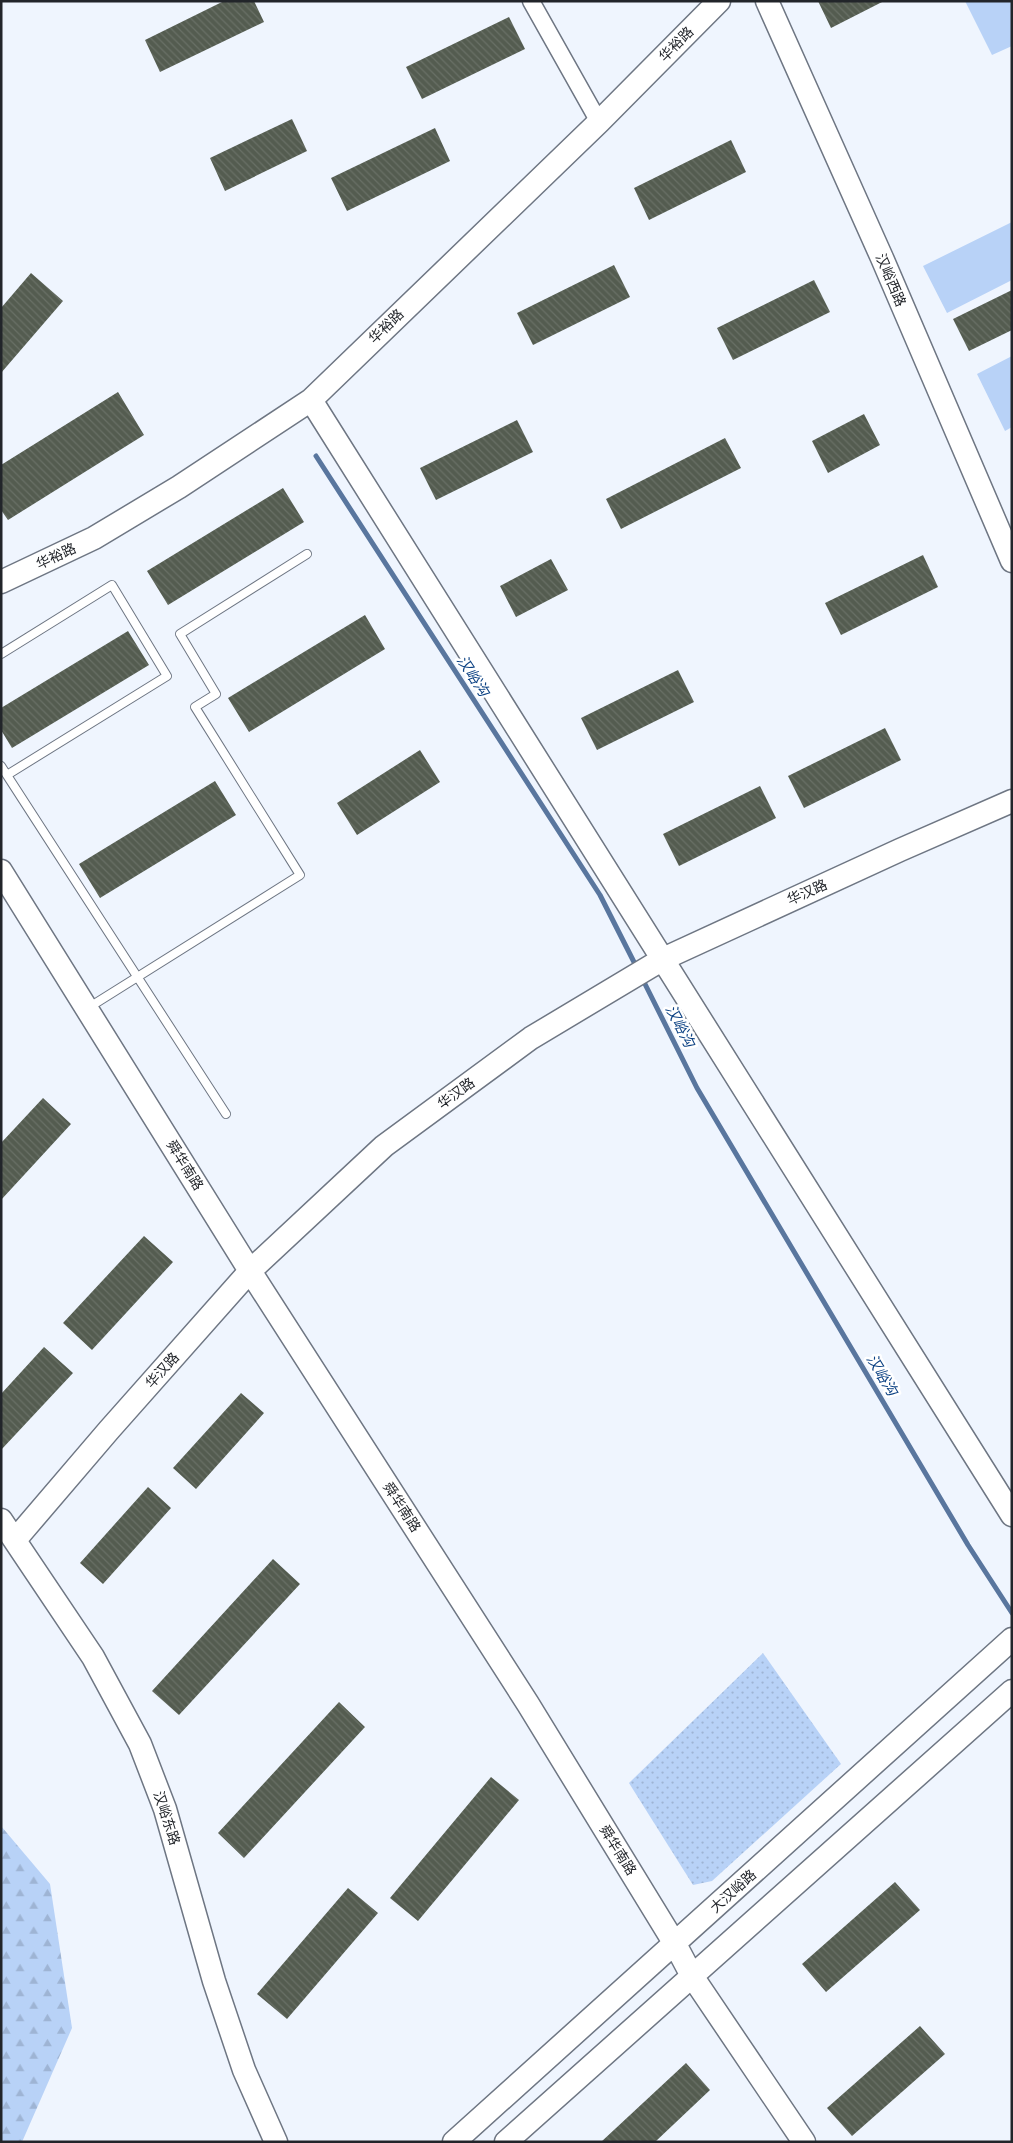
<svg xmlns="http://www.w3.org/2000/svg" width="1013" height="2143" font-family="'Roboto Serif','Noto Sans SC',serif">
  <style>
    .forest { fill: url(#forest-firs) }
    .park { fill: url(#park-dots) }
    .garden { fill: #b8d2f7 }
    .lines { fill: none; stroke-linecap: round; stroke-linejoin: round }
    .stream { stroke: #59769e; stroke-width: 5 }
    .building { fill: url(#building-back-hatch) }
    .lane-casing { stroke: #6e7683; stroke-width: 10 }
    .street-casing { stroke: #6e7683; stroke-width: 19 }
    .secondary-casing { stroke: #6e7683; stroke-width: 25 }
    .lane { stroke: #fff; stroke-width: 8 }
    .street { stroke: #fff; stroke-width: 16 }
    .secondary { stroke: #fff; stroke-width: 22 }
    .labels { text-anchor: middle; stroke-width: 5; stroke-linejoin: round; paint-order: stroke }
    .street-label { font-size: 14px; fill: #22252a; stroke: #fff }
    .water-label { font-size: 15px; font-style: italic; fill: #0b4183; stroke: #fff }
  </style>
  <defs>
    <pattern id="forest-firs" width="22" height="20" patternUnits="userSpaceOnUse" patternTransform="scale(1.25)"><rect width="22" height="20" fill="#b8d2f7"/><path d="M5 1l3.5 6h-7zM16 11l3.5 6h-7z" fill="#9eb4d4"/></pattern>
    <pattern id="park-dots" width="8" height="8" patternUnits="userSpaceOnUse" patternTransform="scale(1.25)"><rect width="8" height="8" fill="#b8d2f7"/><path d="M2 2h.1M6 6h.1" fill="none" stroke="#9eb4d4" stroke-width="1.8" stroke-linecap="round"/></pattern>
    <pattern id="building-back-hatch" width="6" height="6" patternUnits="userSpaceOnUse" patternTransform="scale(1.25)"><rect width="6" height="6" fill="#545c50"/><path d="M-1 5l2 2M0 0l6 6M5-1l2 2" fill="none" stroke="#697066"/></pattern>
  </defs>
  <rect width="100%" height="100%" fill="#eff5fe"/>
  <!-- forest -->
  <path class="forest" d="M1,1826L50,1884L72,2028L22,2142H1Z"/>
  <!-- park -->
  <path class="park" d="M763,1653L841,1764L712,1881L693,1885L629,1783Z"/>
  <!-- garden -->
  <path class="garden" d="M965,1H1012V46L992,55Z
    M1012,222V280L947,313L923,266Z
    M1012,356V427L1005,431L977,374Z"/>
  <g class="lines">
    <!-- stream -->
    <path class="stream" d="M316,456L600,895L637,968
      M642,978L697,1088L968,1545L1012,1613"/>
  </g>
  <!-- building -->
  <path class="building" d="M224,1H254L264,22L160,72L145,40Z
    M818,1H884L831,28Z
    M509,17L525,49L422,99L406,67Z
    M292,119L307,151L225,191L210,158Z
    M435,128L450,161L347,211L331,178Z
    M731,140L746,172L649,220L634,188Z
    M614,265L630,297L533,345L517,313Z
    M31,273L63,301L1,373V308Z
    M814,280L830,312L733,360L717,328Z
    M1012,290V330L969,351L953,319Z
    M118,392L144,435L8,520L1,510V465Z
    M864,414L880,445L828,473L812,441Z
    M517,420L533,452L436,500L420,468Z
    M725,438L741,468L621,529L606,499Z
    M283,488L304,522L168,605L147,571Z
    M923,555L938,587L841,635L825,603Z
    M551,559L568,590L516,617L500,586Z
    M365,615L385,649L249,732L228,698Z
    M128,631L149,665L12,748L1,730V708Z
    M678,670L694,702L597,750L581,718Z
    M885,728L901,760L804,808L788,776Z
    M420,750L440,782L357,835L337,803Z
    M215,781L236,815L100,898L79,864Z
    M760,786L776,818L679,866L663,834Z
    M43,1098L71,1124L1,1200V1143Z
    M144,1236L173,1262L92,1350L63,1323Z
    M44,1347L73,1373L1,1450V1394Z
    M241,1393L264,1413L196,1489L173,1468Z
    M148,1487L171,1508L103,1584L80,1563Z
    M273,1559L300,1584L179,1715L152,1691Z
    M339,1702L365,1727L244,1858L218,1833Z
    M491,1777L519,1800L418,1921L390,1898Z
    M895,1882L920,1910L826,1992L802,1964Z
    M348,1888L378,1913L287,2019L257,1994Z
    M920,2026L945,2054L852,2136L827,2108Z
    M686,2063L710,2090L655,2142H601Z"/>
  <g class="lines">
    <!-- lane casing -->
    <g class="lane-casing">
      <path id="lane" d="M1,654L112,585L167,676L7,775
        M1,766L226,1114
        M88,1008L300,875L195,707L216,694L180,634L307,554"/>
    </g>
    <!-- street casing -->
    <g class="street-casing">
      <path id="street" d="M531,1L599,122"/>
    </g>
    <!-- secondary casing -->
    <g class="secondary-casing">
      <path id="secondary" d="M767,1L882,258L1012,561
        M311,400L1012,1515
        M1,582L94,538L179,487L311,400L599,122L719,1
        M1,871L250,1271L528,1704L675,1944L692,1976L804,2142
        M1,1520L93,1657L140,1744L165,1809L214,1981L244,2070L276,2142
        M15,1540L109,1430L250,1271L384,1146L531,1038L663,959L900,850L1012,801
        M454,2142L1012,1639
        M506,2142L1012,1691"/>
    </g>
    <!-- lane -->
    <use href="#lane" class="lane"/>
    <!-- street -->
    <use href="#street" class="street"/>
    <!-- secondary -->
    <use href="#secondary" class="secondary"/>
  </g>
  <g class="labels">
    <!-- street labels -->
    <g class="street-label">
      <text transform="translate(676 44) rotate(-45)" y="5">华裕路</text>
      <text transform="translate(891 280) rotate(67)" y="5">汉峪西路</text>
      <text transform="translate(386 326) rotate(-44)" y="5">华裕路</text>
      <text transform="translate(56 556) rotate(-25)" y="5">华裕路</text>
      <text transform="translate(807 892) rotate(-24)" y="5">华汉路</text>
      <text transform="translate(456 1093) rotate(-36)" y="5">华汉路</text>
      <text transform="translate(185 1165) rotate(58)" y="5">舜华南路</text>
      <text transform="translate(162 1370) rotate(-48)" y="5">华汉路</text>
      <text transform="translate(402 1507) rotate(57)" y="5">舜华南路</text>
      <text transform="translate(167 1818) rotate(72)" y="5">汉峪东路</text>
      <text transform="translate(618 1850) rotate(58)" y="5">舜华南路</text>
      <text transform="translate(733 1891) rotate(-42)" y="5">大汉峪路</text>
    </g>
    <!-- water labels -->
    <g class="water-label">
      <text transform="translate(473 676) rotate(57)" y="5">汉峪沟</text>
      <text transform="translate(680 1026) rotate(63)" y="5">汉峪沟</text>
      <text transform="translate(882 1375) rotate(59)" y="5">汉峪沟</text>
    </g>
  </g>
  <!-- border -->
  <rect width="1013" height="2143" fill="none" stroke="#22252a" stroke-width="5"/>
</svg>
